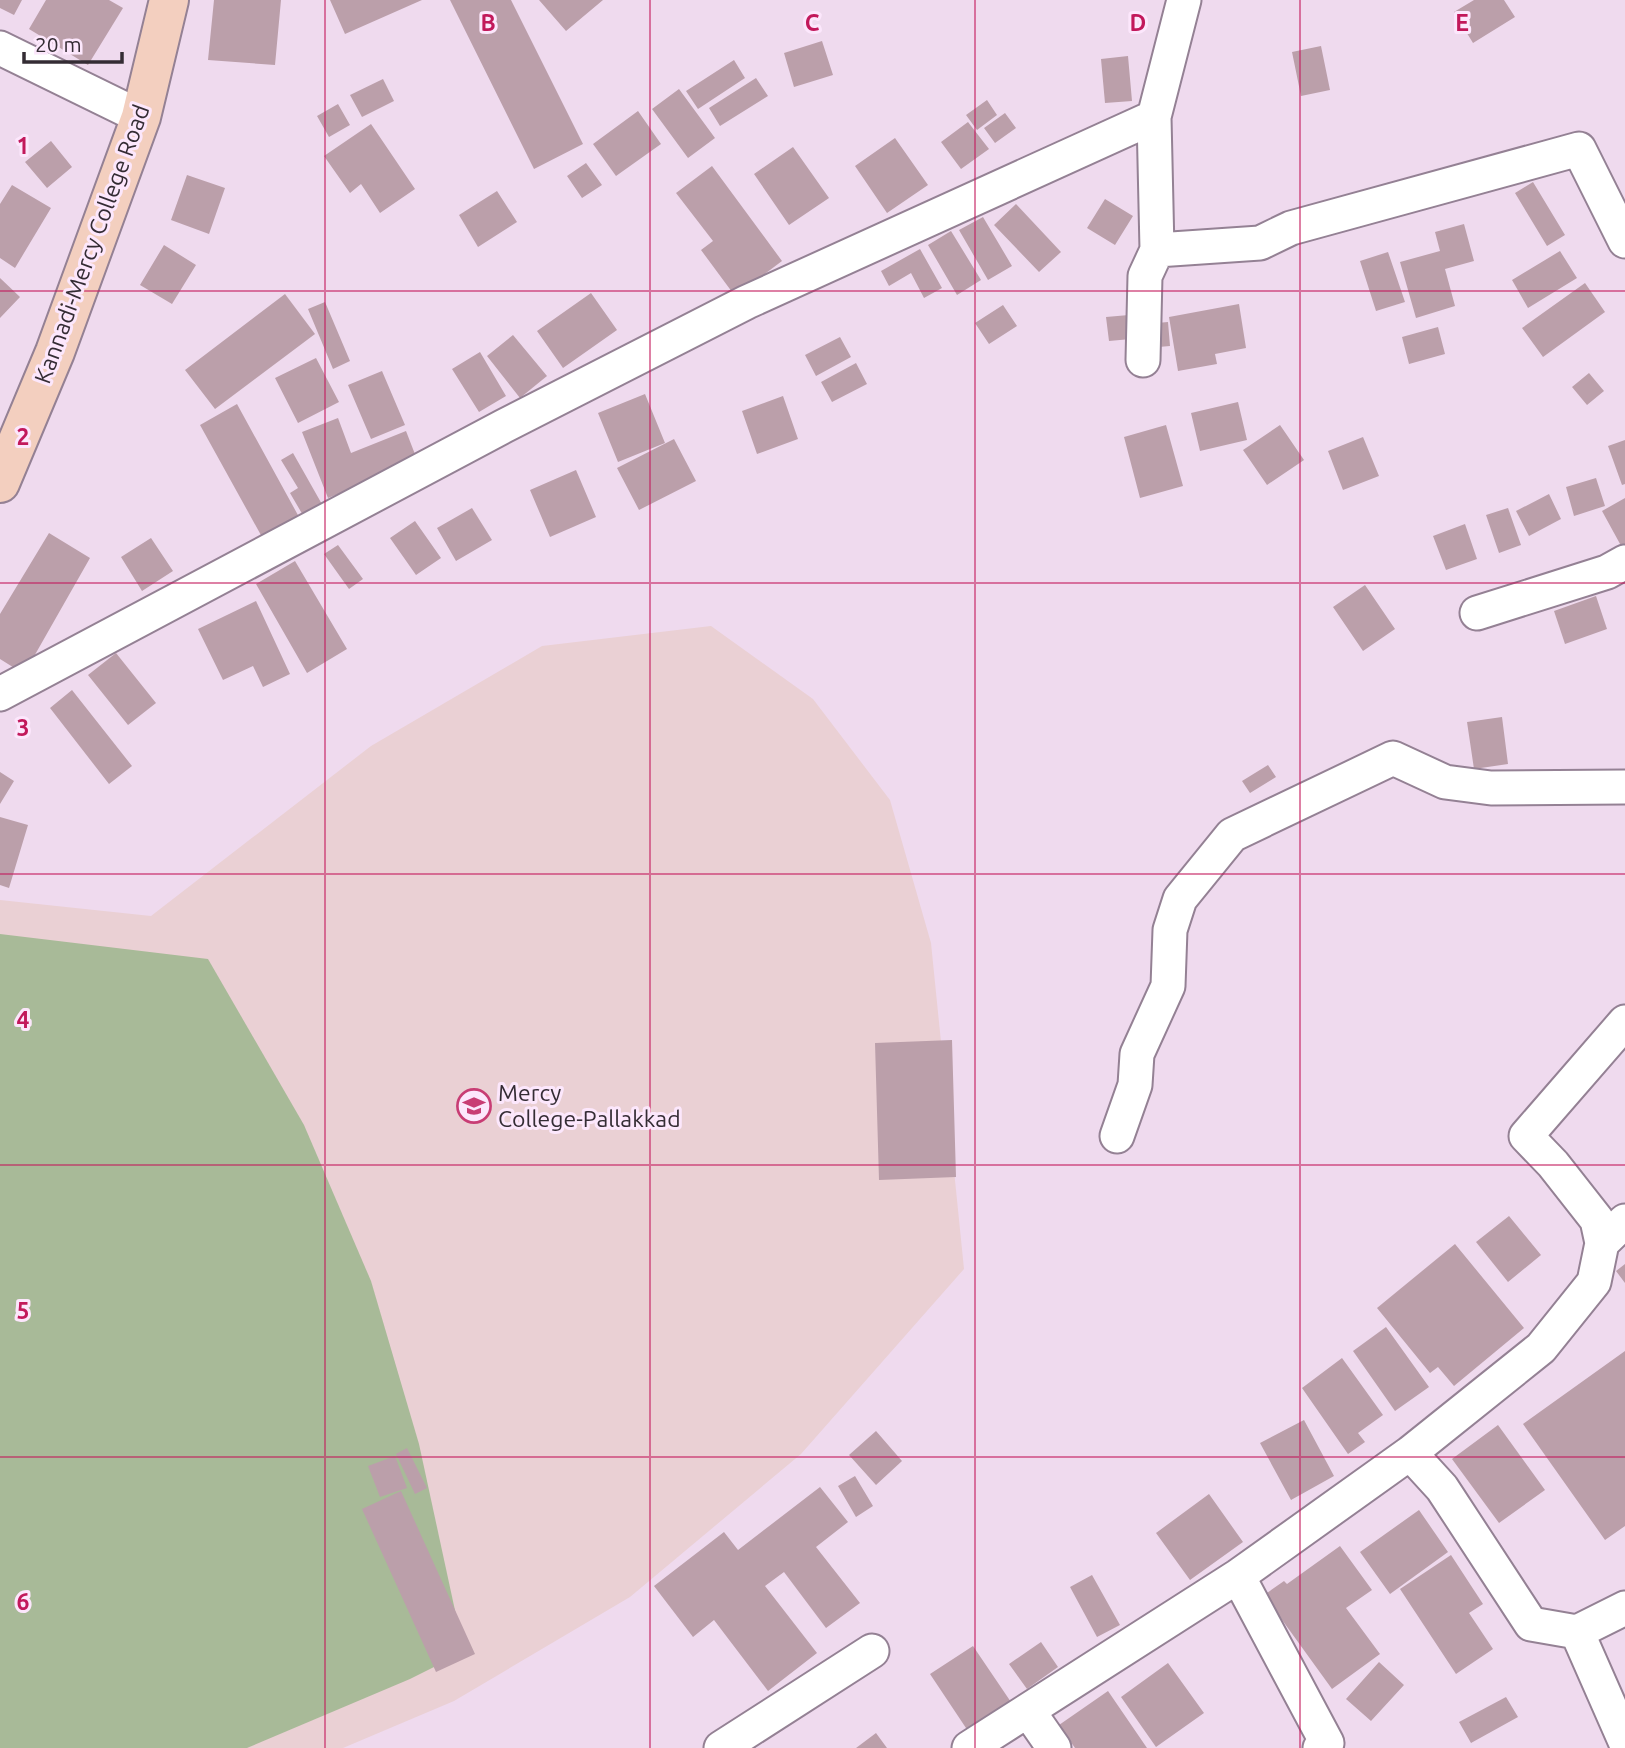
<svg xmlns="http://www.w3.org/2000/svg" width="1625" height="1748" font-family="Ubuntu,sans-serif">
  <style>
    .education { fill: #ead0d4 }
    .green { fill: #a8ba98 }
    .building { fill: #bb9faa }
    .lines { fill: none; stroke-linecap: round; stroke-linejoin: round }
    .street-casing { stroke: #948194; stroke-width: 37 }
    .secondary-casing { stroke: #948194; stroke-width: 42 }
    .street { stroke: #fff; stroke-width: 33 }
    .secondary { stroke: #f3cfbf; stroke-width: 38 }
    .grid { fill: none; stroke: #c2185b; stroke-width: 2; stroke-opacity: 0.55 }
    .labels { text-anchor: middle; stroke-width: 6; stroke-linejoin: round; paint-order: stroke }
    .street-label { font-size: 23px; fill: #342c34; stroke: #fce7fc }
    .poi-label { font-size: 23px; fill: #342c34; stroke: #fce7fc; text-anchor: start }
    .grid-label { font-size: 23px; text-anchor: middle; font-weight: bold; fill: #c2185b; stroke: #fce7fc; stroke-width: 6; stroke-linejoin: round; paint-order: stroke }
  </style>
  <rect width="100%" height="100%" fill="#efdaee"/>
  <!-- education -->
  <path class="education" d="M711,626L813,699L890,800L931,943L964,1269L801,1454L630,1597L454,1701L343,1748H0V900L151,916L371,746L542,646Z"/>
  <!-- green -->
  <path class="green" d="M0,934L208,959L304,1125L371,1281L419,1444L464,1652L410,1679L247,1748H0Z"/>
  <!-- building -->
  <path class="building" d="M0,0H22L14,15L0,8Z
    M46,0H109L123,8L88,65L29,29Z
    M214,0H281L275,65L208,60Z
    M330,0H422L345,34Z
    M450,0H511L583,144L534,169Z
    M539,0H603L566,31Z
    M1474,0H1504L1515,17L1473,43L1454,12Z
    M822,41L833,75L794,87L784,53Z
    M1321,46L1330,90L1301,96L1292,52Z
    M1128,56L1132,101L1105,103L1101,59Z
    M734,60L745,78L698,109L686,91Z
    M756,78L768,96L720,126L709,108Z
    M383,79L394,101L362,117L350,95Z
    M679,89L715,138L688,158L652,109Z
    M987,100L997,115L977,130L966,115Z
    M338,104L350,125L329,137L317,116Z
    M638,111L661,144L616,176L593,144Z
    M1005,113L1016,128L995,143L984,128Z
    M968,122L989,149L961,169L941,142Z
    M371,124L415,189L380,213L361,184L350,193L324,156Z
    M895,138L928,185L887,213L855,166Z
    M51,141L72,167L47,188L25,162Z
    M793,147L829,198L789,225L754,174Z
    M586,163L602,185L582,198L567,176Z
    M712,166L782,261L735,296L701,250L713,241L676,193Z
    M187,175L225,188L209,234L171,220Z
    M1533,182L1565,235L1547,246L1515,193Z
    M12,185L51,208L15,268L0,258V204Z
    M497,191L517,222L478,247L459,215Z
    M1105,199L1133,216L1115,245L1087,228Z
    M1016,204L1061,252L1039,272L994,225Z
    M983,217L1012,266L988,280L959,230Z
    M1464,224L1474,261L1445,269L1455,306L1416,318L1400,262L1440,251L1435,232Z
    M951,231L981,280L957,295L928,245Z
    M164,245L196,265L172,304L140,285Z
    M920,249L942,288L924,298L911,273L889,286L881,271Z
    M1560,251L1577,278L1528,308L1512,280Z
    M1388,252L1405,302L1376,311L1360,261Z
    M0,278L20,297L0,318Z
    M1585,283L1605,312L1543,357L1522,328Z
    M591,293L617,330L563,368L537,331Z
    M285,294L315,334L215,409L185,370Z
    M325,302L350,361L333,369L308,309Z
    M1239,304L1246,348L1215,354L1217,364L1178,371L1169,317Z
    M1003,305L1017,326L989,344L975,323Z
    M1129,315L1131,339L1109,341L1106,317Z
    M1168,322L1170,346L1147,348L1146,324Z
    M1438,327L1445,354L1409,364L1402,337Z
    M513,335L547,376L520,398L487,356Z
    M840,337L851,357L816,376L805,355Z
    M480,352L506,396L479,412L452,369Z
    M316,358L339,402L298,423L275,378Z
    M856,363L867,384L832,402L821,382Z
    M382,371L405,425L371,439L348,385Z
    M1589,373L1604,391L1587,405L1572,387Z
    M645,394L665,443L618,462L598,413Z
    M783,396L798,439L757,454L742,411Z
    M1238,402L1247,440L1200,451L1191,413Z
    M237,404L299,517L262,537L200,425Z
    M338,418L351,453L406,431L418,462L328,498L302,432Z
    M1166,425L1183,486L1140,498L1124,437Z
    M1280,425L1304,460L1267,485L1243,450Z
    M1363,437L1379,476L1343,490L1328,451Z
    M674,439L696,481L639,510L617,468Z
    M1625,440V484L1622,485L1608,446Z
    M293,453L323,506L304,517L290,493L298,488L281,460Z
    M576,470L596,517L550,537L530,490Z
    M1596,478L1605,506L1574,516L1566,487Z
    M1549,494L1561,519L1529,536L1516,511Z
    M1625,498V553L1602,511Z
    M472,508L492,540L456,561L437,528Z
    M1508,508L1521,545L1499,553L1486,515Z
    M415,521L441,558L416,575L390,538Z
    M1465,524L1477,559L1446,570L1433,536Z
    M49,533L90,558L24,674L0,659V614Z
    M151,538L173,571L142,591L121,557Z
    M338,545L363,579L349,589L324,554Z
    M295,561L347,649L307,673L256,584Z
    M1365,585L1395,629L1363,651L1333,607Z
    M1596,596L1607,629L1565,644L1554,611Z
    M256,601L290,674L263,687L253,666L223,680L198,629Z
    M116,653L156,703L128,725L88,675Z
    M72,690L132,766L109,784L50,708Z
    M1502,717L1508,764L1474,769L1467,722Z
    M1268,765L1276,777L1250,793L1242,781Z
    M0,772L14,781L0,804Z
    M0,817L28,825L9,888L0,885Z
    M952,1040L956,1177L879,1180L875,1043Z
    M1509,1216L1541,1255L1508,1282L1476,1242Z
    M1455,1244L1524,1328L1454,1386L1438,1367L1430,1373L1377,1308Z
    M1625,1264V1283L1616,1271Z
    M1386,1327L1429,1387L1395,1411L1353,1351Z
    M1625,1351V1526L1605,1540L1523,1424Z
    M1342,1358L1383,1415L1358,1433L1365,1442L1348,1454L1302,1388Z
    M1304,1420L1334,1476L1291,1500L1260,1443Z
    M1498,1425L1545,1490L1499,1523L1452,1459Z
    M876,1431L902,1461L876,1485L849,1455Z
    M407,1448L427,1488L415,1494L396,1454Z
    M395,1456L407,1488L380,1497L368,1466Z
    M855,1476L873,1506L856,1517L838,1486Z
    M820,1487L848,1522L816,1547L860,1603L826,1628L784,1572L765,1586L817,1653L768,1691L714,1620L693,1637L654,1586L724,1532L738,1550Z
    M401,1491L475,1654L436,1672L362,1509Z
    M1209,1494L1243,1542L1190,1580L1156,1533Z
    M1419,1510L1448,1552L1390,1594L1360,1552Z
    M1340,1546L1372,1590L1346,1608L1380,1654L1332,1689L1264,1595L1284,1581L1287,1584Z
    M1451,1555L1483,1604L1469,1613L1493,1649L1456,1674L1400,1589Z
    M1092,1575L1120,1625L1097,1637L1070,1587Z
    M1041,1642L1058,1667L1027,1689L1009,1664Z
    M973,1646L1015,1708L972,1737L930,1674Z
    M1379,1662L1404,1685L1371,1721L1346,1699Z
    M1168,1663L1204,1713L1156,1747L1121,1697Z
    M1108,1691L1147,1748H1075L1059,1725Z
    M1506,1697L1518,1717L1471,1743L1459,1722Z
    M876,1733L887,1748H856Z"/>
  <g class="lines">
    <!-- street casing -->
    <g class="street-casing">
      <path id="street" d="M0,48L141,117
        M1157,250L1260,243L1291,228L1579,149L1625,241
        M1143,360L1145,276L1157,250L1154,117L1184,0
        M1477,613L1607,572L1625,562
        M0,694L504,426L747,302L1154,117
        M1117,1136L1135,1085L1137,1054L1168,986L1170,930L1180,899L1232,835L1393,758L1445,782L1491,788L1625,787
        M1602,1243L1597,1220L1553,1164L1526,1136L1625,1022
        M1410,1453L1541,1348L1594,1282L1602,1243L1625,1221
        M1238,1576L1327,1743L1320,1748
        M1577,1632L1625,1741
        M1029,1712L1054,1748
        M721,1748L872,1651
        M969,1748L1238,1576L1410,1453L1442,1488L1531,1624L1577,1632L1625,1608"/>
    </g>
    <!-- secondary casing -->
    <g class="secondary-casing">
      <path id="secondary" d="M0,483L55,352L141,117L169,0"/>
    </g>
    <!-- street -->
    <use href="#street" class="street"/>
    <!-- secondary -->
    <use href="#secondary" class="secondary"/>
  </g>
  <!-- grid -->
  <path class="grid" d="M325,0V1748M650,0V1748M975,0V1748M1300,0V1748M0,291H1625M0,583H1625M0,874H1625M0,1165H1625M0,1457H1625"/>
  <!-- icons -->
  <defs>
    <g id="university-ring" transform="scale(1.75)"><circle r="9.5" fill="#fce7fc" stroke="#c83d74" stroke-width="1.5"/><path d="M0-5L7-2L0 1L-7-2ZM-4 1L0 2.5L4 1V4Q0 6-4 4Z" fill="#c83d74"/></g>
  </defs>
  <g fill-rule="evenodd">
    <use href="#university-ring" x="474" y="1106"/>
  </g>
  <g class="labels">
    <!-- street labels -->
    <g class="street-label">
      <text transform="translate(92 244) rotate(-70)" y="8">Kannadi-Mercy College Road</text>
    </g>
    <!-- poi labels -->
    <g class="poi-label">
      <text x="498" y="1101">Mercy<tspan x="498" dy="26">College-Pallakkad</tspan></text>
    </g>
  </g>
  <g class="grid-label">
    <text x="488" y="31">B</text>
    <text x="812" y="31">C</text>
    <text x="1138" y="31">D</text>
    <text x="1462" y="31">E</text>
    <text x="23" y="154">1</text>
    <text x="23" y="445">2</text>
    <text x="23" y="736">3</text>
    <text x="23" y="1028">4</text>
    <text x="23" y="1319">5</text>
    <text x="23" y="1610">6</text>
  </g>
  <!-- scale -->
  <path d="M24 52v10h98v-10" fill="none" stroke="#342c34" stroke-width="3.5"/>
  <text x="35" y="52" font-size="21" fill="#342c34" stroke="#fce7fc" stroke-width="5" paint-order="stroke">20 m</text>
</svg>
